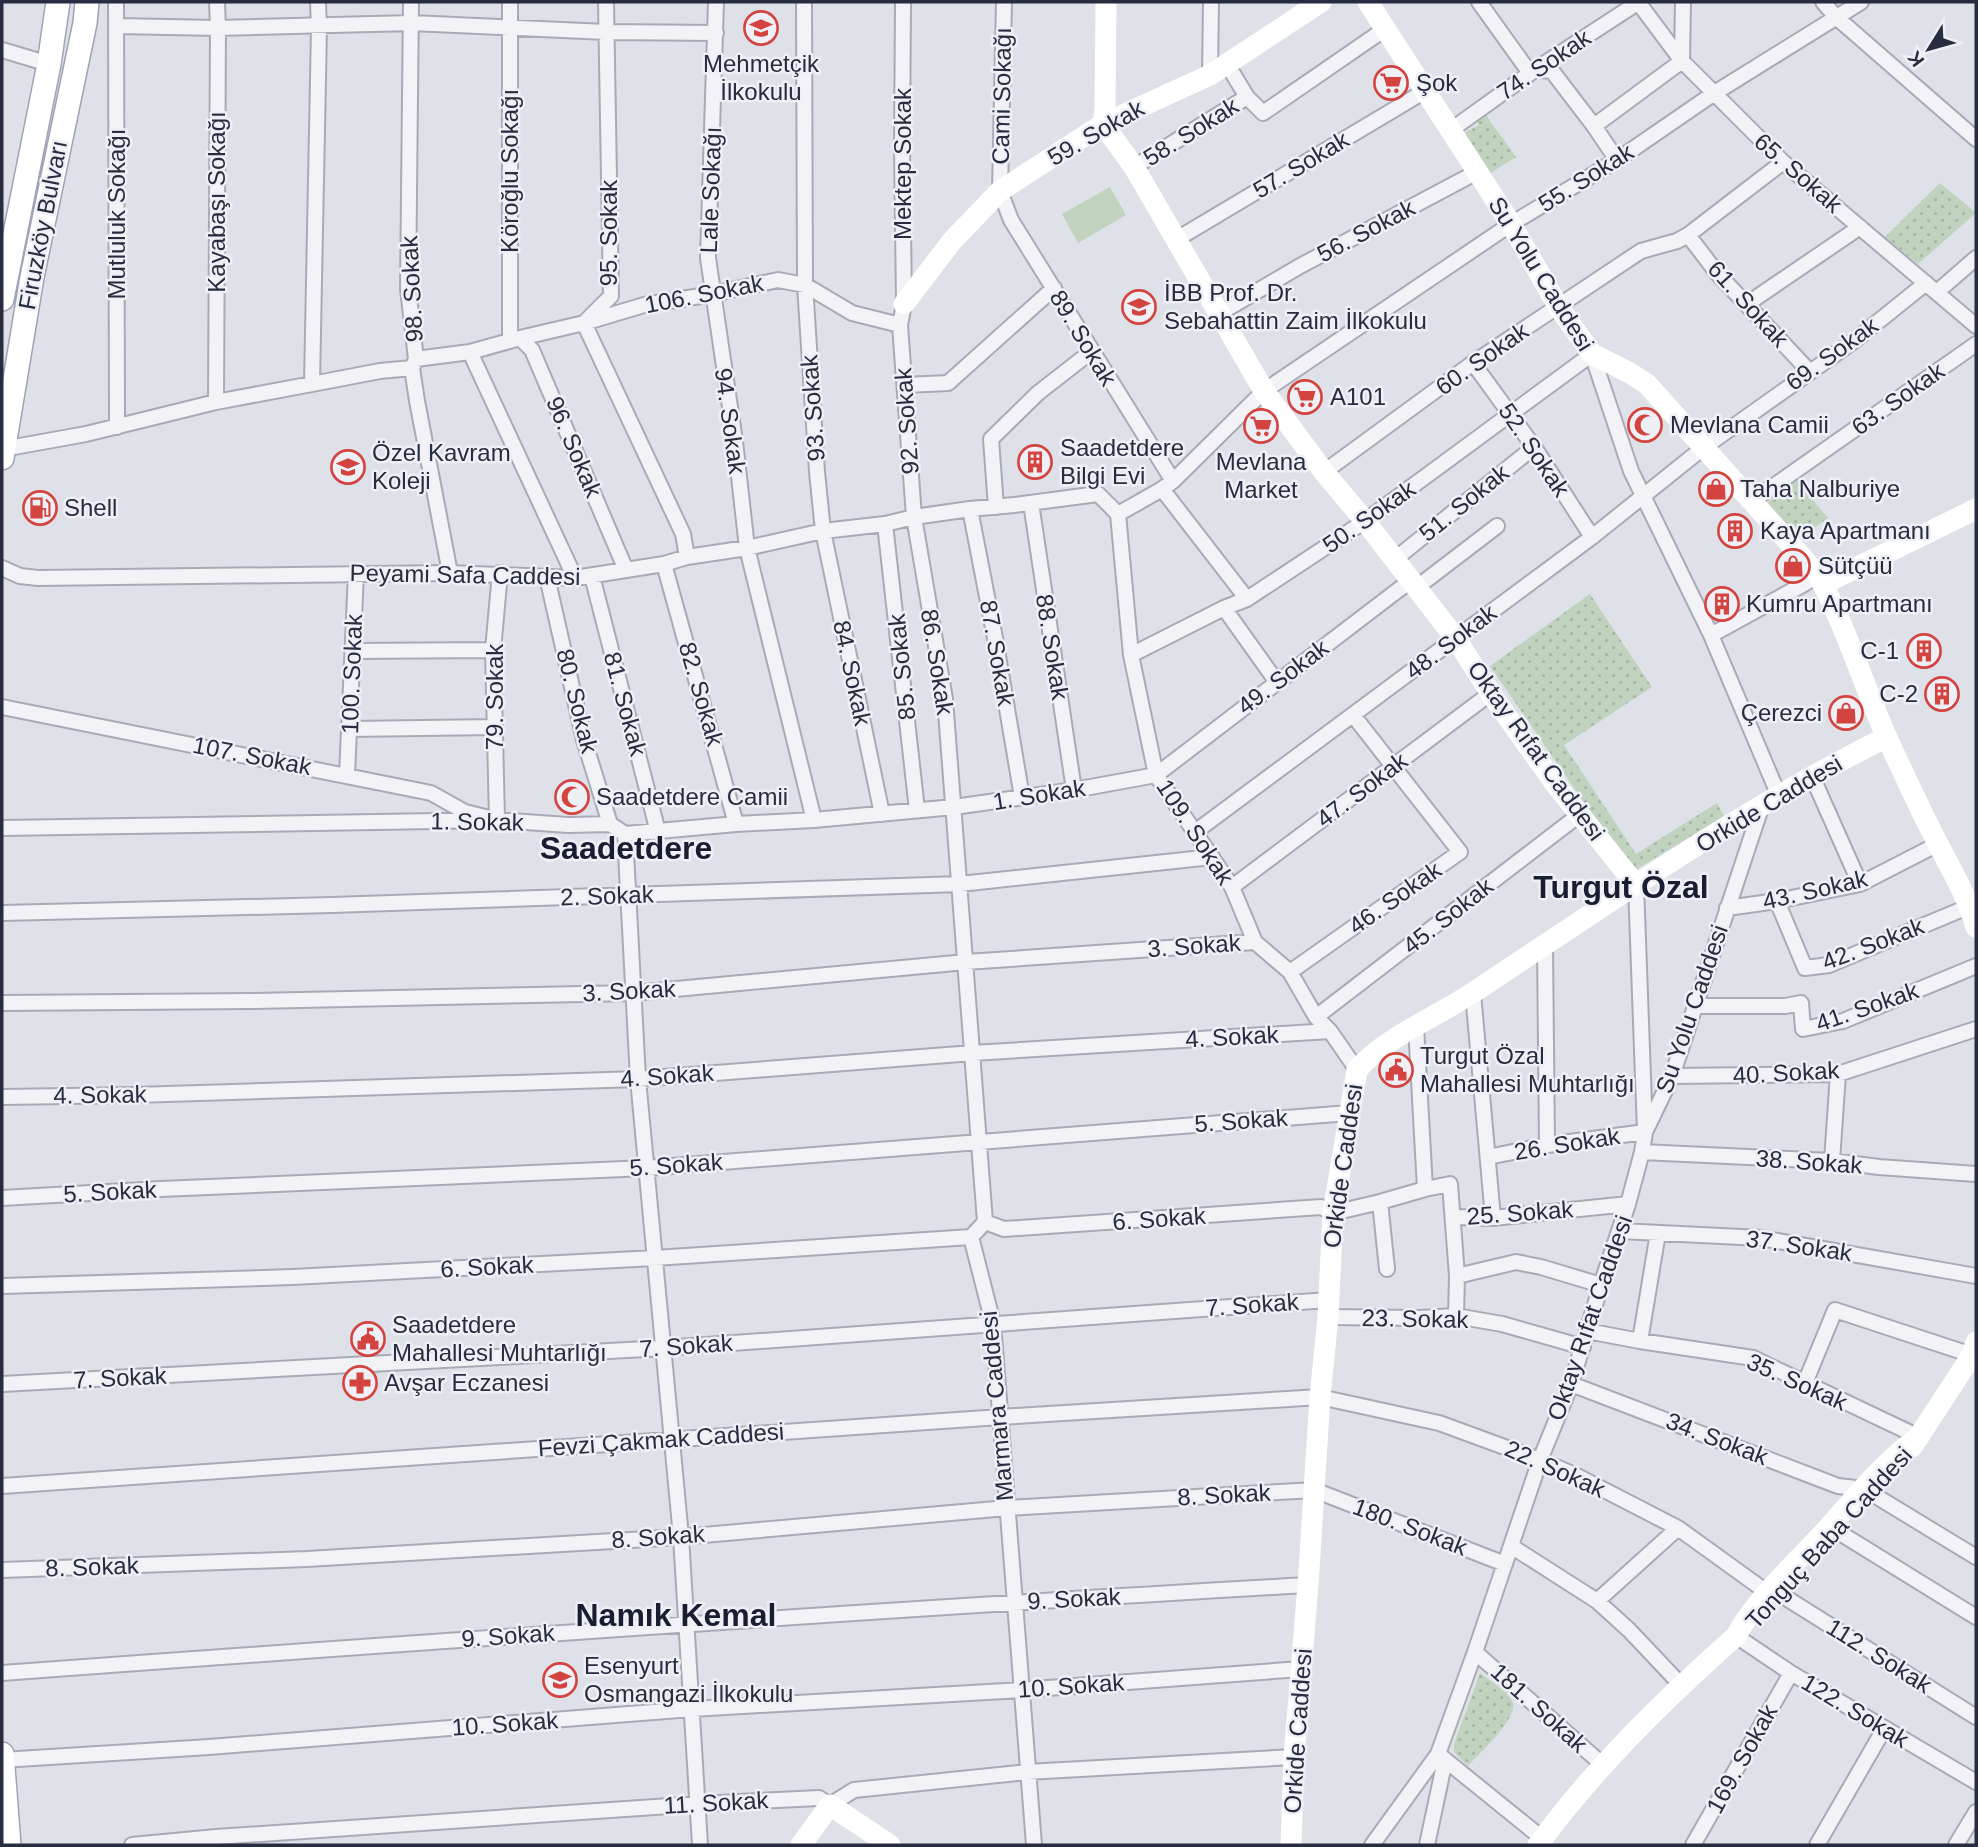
<svg xmlns="http://www.w3.org/2000/svg" width="1978" height="1847" font-family="Helvetica,sans-serif">
  <style>
    .grass { fill: url(#grass-dots) }
    .garden { fill: #c1d3bf }
    .lines { fill: none; stroke-linecap: round; stroke-linejoin: round }
    .street-casing { stroke: #a8abb6; stroke-width: 18 }
    .primary-casing { stroke: #9ea3b5; stroke-width: 26 }
    .street { stroke: #f2f2f7; stroke-width: 14 }
    .secondary { stroke: #fff; stroke-width: 21 }
    .primary { stroke: #fff; stroke-width: 23 }
    .labels { text-anchor: middle; stroke-width: 5; stroke-linejoin: round; paint-order: stroke }
    .poi-label { font-size: 24px; fill: #272c40; stroke: #eef0f6; text-anchor: start }
    .street-label { font-size: 24px; fill: #272c40; stroke: #eef0f6 }
    .district-label { font-size: 32px; font-weight: bold; fill: #191d31; stroke: #eef0f6 }
  </style>
  <defs>
    <pattern id="grass-dots" width="8" height="8" patternUnits="userSpaceOnUse" patternTransform="scale(1.75)"><rect width="8" height="8" fill="#c1d3bf"/><path d="M2 2h.1M6 6h.1" fill="none" stroke="#a6b5a5" stroke-width="1.8" stroke-linecap="round"/></pattern>
  </defs>
  <rect width="100%" height="100%" fill="#dfe1e9"/>
  <!-- grass -->
  <path class="grass" d="M1485,114L1516,157L1489,174L1460,135L1479,125L1477,121Z
    M1940,183L1976,213L1918,264L1885,237Z
    M1797,481L1828,518L1798,539L1766,504Z
    M1590,594L1652,687L1564,745L1636,854L1717,803L1724,816L1632,872L1490,666Z
    M1480,1673C1490,1681 1509,1691 1513,1703C1518,1718 1478,1755 1468,1766L1454,1752V1744Z"/>
  <!-- garden -->
  <path class="garden" d="M1110,187L1126,215L1078,243L1062,214Z"/>
  <g class="lines">
    <!-- street casing -->
    <g class="street-casing">
      <path id="street" d="M116,2L117,427
        M411,2L408,289L416,359L412,368L417,401L450,573
        M606,2L611,296L584,323L683,534L687,557
        M716,2L708,258L735,441L747,548L814,820
        M804,2L805,285L817,472L823,531L882,814
        M903,2L902,148L904,304L900,325L914,517L945,699L985,1222L971,1237L993,1323L1034,1845
        M1004,2L1000,191L1011,220L1173,481
        M1479,2L1527,69L1552,71L1594,126L1617,160
        M1638,2L1682,61L1783,162L1976,326
        M1823,2L1836,17L1976,139
        M116,26L218,28L412,23L606,32L716,33
        M2,50L49,64
        M1227,64L1247,97
        M1210,75L1211,2
        M1594,126L1682,61L1683,2
        M1451,130L1536,69L1639,2
        M1134,167L1247,97L1263,113L1385,29
        M1688,235L1717,273L1810,372
        M1177,239L1425,91
        M1937,292L1976,258
        M1747,304L1860,227
        M1220,313L1300,266L1477,172
        M520,338L584,323L644,305L713,294L778,280L805,285L852,313L900,325
        M510,340V2
        M470,352L575,578
        M416,359L470,352L520,338L532,350L626,570
        M1473,363L1534,447L1592,537
        M312,384L380,371L412,368
        M905,385L948,383L1054,288
        M216,402L218,28L217,2
        M3,449L86,434L216,402L312,384L319,27L318,2
        M1324,472L1473,363L1641,251L1677,241L1688,235L1783,162
        M1162,489L1247,599
        M1751,502L1976,344
        M1031,503L1074,790
        M996,507L991,439L1038,393L1092,351
        M970,509L995,638L1022,797
        M1118,514L1162,489L1173,481L1264,391L1511,224L1617,160L1713,94L1861,2
        M1118,514L1131,655L1156,775L1232,887L1255,942L1290,972L1316,1017L1330,1031L1357,1070
        M885,524L917,810
        M1394,560L1534,447
        M664,564L736,824
        M2,568L20,576L38,578L450,573L575,578L664,564L687,557L747,548L823,531L885,524L914,517L970,509L1014,505L1098,494L1118,514
        M592,576L658,832
        M547,577L584,740L610,824
        M1416,588L1497,526
        M1224,608L1276,681
        M1711,635L1804,584L1818,575
        M353,651L493,650
        M1131,655L1224,608L1247,599L1365,521L1592,354L1631,471L1711,635L1779,796
        M2,707L431,793L465,812L497,820L493,650L500,573
        M350,729L494,727
        M347,775L356,573
        M1812,776L1860,884
        M2,828L497,820L568,825L610,824L625,834L736,824L814,820L954,807L1074,790L1156,775L1410,581
        M1195,832L1592,537L1703,448L1854,341L1926,283
        M625,834L638,1079L681,1537L700,1845
        M1232,887L1491,693
        M1777,901L1805,968L1829,965L1970,906
        M1727,908L1777,901L1860,884L1938,844
        M2,913L332,905L960,884L1212,857
        M1545,946L1547,1145
        M1290,972L1460,852L1353,715
        M1473,993L1493,1218
        M2,1003L251,1001L633,993L966,962L1255,942
        M1695,1006H1785L1801,1003L1803,1029L1843,1021L1976,966
        M1316,1017L1579,815
        M1416,1026L1425,1189
        M1672,1076L1838,1074L1976,1029
        M2,1097L135,1095L638,1079L973,1053L1330,1031
        M1646,1130L1672,1076L1762,805
        M1642,1152L1832,1161L1879,1167L1976,1174
        M1488,1157L1547,1145L1645,1132
        M1832,1161L1838,1074
        M2,1198L161,1189L647,1168L1349,1113
        M1380,1202L1387,1269
        M1453,1217L1493,1218L1628,1204
        M985,1222L1004,1229L1321,1207L1333,1213L1380,1202L1425,1189L1450,1184L1457,1276L1456,1316
        M1620,1231L1761,1238L1976,1276
        M1457,1276L1516,1262L1541,1267L1601,1285
        M2,1286L293,1277L655,1258L971,1237
        M1328,1317L1420,1318L1456,1316L1502,1324L1583,1347
        M1587,1331L1640,1341L1753,1358L1919,1437
        M1640,1341L1658,1233
        M1805,1383L1835,1310L1972,1355
        M2,1384L664,1348L1328,1300
        M1571,1384L1838,1486L1864,1489
        M2,1486L1000,1417L1320,1397L1439,1423L1540,1460L1579,1477L1678,1528L1768,1593
        M1874,1495L1976,1557
        M1840,1533L1976,1617
        M1511,1546L1597,1601L1629,1630L1681,1685
        M2,1570L307,1559L681,1537L1007,1508L1314,1490L1505,1564
        M1783,1596L1976,1717
        M1597,1601L1678,1528
        M1736,1636L1791,1673L1976,1782
        M1475,1652L1603,1765
        M2,1673C437,1641 872,1610 1308,1585
        M1438,1754L1543,1839
        M2,1760L209,1747L692,1709L1021,1690L1301,1669
        M132,1845L216,1837L699,1804L819,1798L830,1805L854,1790L1027,1772L1294,1757
        M1372,1845L1438,1754L1475,1652L1540,1460L1571,1384L1601,1285L1628,1204L1642,1152L1645,1132L1636,885
        M1427,1845L1445,1760
        M1693,1845L1791,1673
        M1817,1845L1884,1729
        M1956,1845L1976,1812"/>
    </g>
    <!-- primary casing -->
    <g class="primary-casing">
      <path id="primary" d="M2,299L49,64L58,2
        M2,458L32,277L85,23L87,2
        M2,1754L9,1845"/>
    </g>
    <!-- street -->
    <use href="#street" class="street"/>
    <!-- secondary -->
    <path class="secondary" d="M1368,2L1511,224L1558,306L1592,354L1630,373L1647,384L1818,575C1849,632 1866,695 1894,753C1906,778 1918,805 1931,830C1947,863 1966,892 1976,927
      M1103,124L1134,167L1264,391L1324,472L1365,521L1456,639L1494,698L1556,785L1636,885
      M1103,124L1105,109L1106,2
      M904,304L952,241L1000,191L1103,124L1210,75L1321,2
      M1823,584L1976,509
      M1912,1447L1972,1355L1976,1342
      M801,1845L830,1805L890,1845
      M1291,1845L1294,1757L1308,1585L1320,1397L1328,1317L1333,1213L1357,1070C1386,1036 1443,1014 1480,988C1613,900 1744,808 1887,737
      M1538,1845C1595,1767 1664,1700 1736,1636C1757,1597 1797,1562 1827,1529C1854,1499 1886,1459 1919,1437"/>
    <!-- primary -->
    <use href="#primary" class="primary"/>
  </g>
  <!-- icons -->
  <defs>
    <g id="school-ring" transform="scale(1.75)"><circle r="9.5" fill="#eef0f6" stroke="#d3433f" stroke-width="1.5"/><path d="M0-5L7-2L0 1L-7-2ZM-4 1L0 2.5L4 1V4Q0 6-4 4Z" fill="#d3433f"/></g>
    <g id="supermarket-ring" transform="scale(1.75)"><circle r="9.5" fill="#eef0f6" stroke="#d3433f" stroke-width="1.5"/><path d="M-6-5.5h2.5l.6 2H6L4.5 2H-2.5L-4.4-4H-6ZM-1.5 3.2a1.3 1.3 0 1 0 .1 0ZM3 3.2a1.3 1.3 0 1 0 .1 0Z" fill="#d3433f"/></g>
    <g id="mosque-ring" transform="scale(1.75)"><circle r="9.5" fill="#eef0f6" stroke="#d3433f" stroke-width="1.5"/><path d="M3.5-4.9A6 6 0 1 0 3.5 4.9A5 5 0 1 1 3.5-4.9Z" fill="#d3433f"/></g>
    <g id="building-ring" transform="scale(1.75)"><circle r="9.5" fill="#eef0f6" stroke="#d3433f" stroke-width="1.5"/><path d="M-4-6H4V6H1V3H-1V6H-4ZM-2.5-4.3h1.7v1.8h-1.7ZM.8-4.3h1.7v1.8H.8ZM-2.5-1h1.7V.8h-1.7ZM.8-1h1.7V.8H.8Z" fill="#d3433f"/></g>
    <g id="shop-ring" transform="scale(1.75)"><circle r="9.5" fill="#eef0f6" stroke="#d3433f" stroke-width="1.5"/><path d="M-5-2.5h2.3a2.7 3.5 0 0 1 5.4 0H5L5.5 6h-11ZM-1.5-2.5h3a1.5 2.3 0 0 0-3 0Z" fill="#d3433f"/></g>
    <g id="fuel-ring" transform="scale(1.75)"><circle r="9.5" fill="#eef0f6" stroke="#d3433f" stroke-width="1.5"/><path d="M-5.5-6h7V0h2V4h1.3V-2.5L3-4.5l.8-.8L6-3V5H2.5V1h-1V6h-7ZM-4.2-4.7v3.2H.2V-4.7Z" fill="#d3433f"/></g>
    <g id="civic-ring" transform="scale(1.75)"><circle r="9.5" fill="#eef0f6" stroke="#d3433f" stroke-width="1.5"/><path d="M-.6-6.5H3V-4.5H.6V-3L4-1V1h2V6H-6V1h2V-1L-.6-3ZM-1.2 2.5V6h2.4V2.5Z" fill="#d3433f"/></g>
    <g id="pharmacy-ring" transform="scale(1.75)"><circle r="9.5" fill="#eef0f6" stroke="#d3433f" stroke-width="1.5"/><path d="M-2-6h4v4h4v4h-4v4h-4v-4h-4v-4h4Z" fill="#d3433f"/></g>
  </defs>
  <g fill-rule="evenodd">
    <use href="#school-ring" x="761" y="28"/>
    <use href="#supermarket-ring" x="1391" y="83"/>
    <use href="#school-ring" x="1139" y="307"/>
    <use href="#supermarket-ring" x="1305" y="397"/>
    <use href="#mosque-ring" x="1645" y="425"/>
    <use href="#supermarket-ring" x="1261" y="426"/>
    <use href="#building-ring" x="1035" y="462"/>
    <use href="#school-ring" x="348" y="467"/>
    <use href="#shop-ring" x="1716" y="489"/>
    <use href="#fuel-ring" x="40" y="508"/>
    <use href="#building-ring" x="1735" y="531"/>
    <use href="#shop-ring" x="1793" y="566"/>
    <use href="#building-ring" x="1722" y="604"/>
    <use href="#building-ring" x="1924" y="651"/>
    <use href="#building-ring" x="1942" y="694"/>
    <use href="#shop-ring" x="1846" y="713"/>
    <use href="#mosque-ring" x="572" y="797"/>
    <use href="#civic-ring" x="1396" y="1070"/>
    <use href="#civic-ring" x="368" y="1339"/>
    <use href="#pharmacy-ring" x="360" y="1383"/>
    <use href="#school-ring" x="560" y="1680"/>
  </g>
  <g class="labels">
    <!-- poi labels -->
    <g class="poi-label">
      <text x="761" y="72" text-anchor="middle">Mehmetçik<tspan x="761" dy="28">İlkokulu</tspan></text>
      <text x="1416" y="91">Şok</text>
      <text x="1164" y="301">İBB Prof. Dr.<tspan x="1164" dy="28">Sebahattin Zaim İlkokulu</tspan></text>
      <text x="1330" y="405">A101</text>
      <text x="1670" y="433">Mevlana Camii</text>
      <text x="1060" y="456">Saadetdere<tspan x="1060" dy="28">Bilgi Evi</tspan></text>
      <text x="372" y="461">Özel Kavram<tspan x="372" dy="28">Koleji</tspan></text>
      <text x="1261" y="470" text-anchor="middle">Mevlana<tspan x="1261" dy="28">Market</tspan></text>
      <text x="1740" y="497">Taha Nalburiye</text>
      <text x="64" y="516">Shell</text>
      <text x="1760" y="539">Kaya Apartmanı</text>
      <text x="1818" y="574">Sütçüü</text>
      <text x="1746" y="612">Kumru Apartmanı</text>
      <text x="1899" y="659" text-anchor="end">C-1</text>
      <text x="1918" y="702" text-anchor="end">C-2</text>
      <text x="1822" y="721" text-anchor="end">Çerezci</text>
      <text x="596" y="805">Saadetdere Camii</text>
      <text x="1420" y="1064">Turgut Özal<tspan x="1420" dy="28">Mahallesi Muhtarlığı</tspan></text>
      <text x="392" y="1333">Saadetdere<tspan x="392" dy="28">Mahallesi Muhtarlığı</tspan></text>
      <text x="384" y="1391">Avşar Eczanesi</text>
      <text x="584" y="1674">Esenyurt<tspan x="584" dy="28">Osmangazi İlkokulu</tspan></text>
    </g>
    <!-- street labels -->
    <g class="street-label">
      <text transform="translate(1544 65) rotate(-34)" y="8">74. Sokak</text>
      <text transform="translate(1002 96) rotate(-89)" y="8">Cami Sokağı</text>
      <text transform="translate(1191 132) rotate(-32)" y="8">58. Sokak</text>
      <text transform="translate(1096 133) rotate(-30)" y="8">59. Sokak</text>
      <text transform="translate(903 164) rotate(-90)" y="8">Mektep Sokak</text>
      <text transform="translate(1301 165) rotate(-31)" y="8">57. Sokak</text>
      <text transform="translate(510 171) rotate(-90)" y="8">Köroğlu Sokağı</text>
      <text transform="translate(1798 173) rotate(41)" y="8">65. Sokak</text>
      <text transform="translate(1586 178) rotate(-32)" y="8">55. Sokak</text>
      <text transform="translate(711 190) rotate(-88)" y="8">Lale Sokağı</text>
      <text transform="translate(217 202) rotate(-90)" y="8">Kayabaşı Sokağı</text>
      <text transform="translate(117 214) rotate(-90)" y="8">Mutluluk Sokağı</text>
      <text transform="translate(43 225) rotate(-79)" y="8">Firuzköy Bulvarı</text>
      <text transform="translate(1366 231) rotate(-28)" y="8">56. Sokak</text>
      <text transform="translate(609 233) rotate(-90)" y="8">95. Sokak</text>
      <text transform="translate(1541 274) rotate(58)" y="8">Su Yolu Caddesi</text>
      <text transform="translate(412 289) rotate(-93)" y="8">98. Sokak</text>
      <text transform="translate(704 294) rotate(-11)" y="8">106. Sokak</text>
      <text transform="translate(1748 304) rotate(48)" y="8">61. Sokak</text>
      <text transform="translate(1083 338) rotate(59)" y="8">89. Sokak</text>
      <text transform="translate(1832 354) rotate(-36)" y="8">69. Sokak</text>
      <text transform="translate(1482 359) rotate(-35)" y="8">60. Sokak</text>
      <text transform="translate(1898 399) rotate(-35)" y="8">63. Sokak</text>
      <text transform="translate(813 408) rotate(-94)" y="8">93. Sokak</text>
      <text transform="translate(730 421) rotate(82)" y="8">94. Sokak</text>
      <text transform="translate(907 421) rotate(-94)" y="8">92. Sokak</text>
      <text transform="translate(574 447) rotate(67)" y="8">96. Sokak</text>
      <text transform="translate(1534 450) rotate(56)" y="8">52. Sokak</text>
      <text transform="translate(1464 503) rotate(-39)" y="8">51. Sokak</text>
      <text transform="translate(1369 517) rotate(-35)" y="8">50. Sokak</text>
      <text transform="translate(465 575) rotate(1)" y="8">Peyami Safa Caddesi</text>
      <text transform="translate(1451 642) rotate(-37)" y="8">48. Sokak</text>
      <text transform="translate(1052 647) rotate(81)" y="8">88. Sokak</text>
      <text transform="translate(997 653) rotate(80)" y="8">87. Sokak</text>
      <text transform="translate(937 662) rotate(81)" y="8">86. Sokak</text>
      <text transform="translate(902 667) rotate(-96)" y="8">85. Sokak</text>
      <text transform="translate(852 673) rotate(78)" y="8">84. Sokak</text>
      <text transform="translate(352 674) rotate(-88)" y="8">100. Sokak</text>
      <text transform="translate(1283 677) rotate(-37)" y="8">49. Sokak</text>
      <text transform="translate(701 694) rotate(74)" y="8">82. Sokak</text>
      <text transform="translate(495 697) rotate(-90)" y="8">79. Sokak</text>
      <text transform="translate(577 701) rotate(76)" y="8">80. Sokak</text>
      <text transform="translate(625 704) rotate(75)" y="8">81. Sokak</text>
      <text transform="translate(1536 751) rotate(54)" y="8">Oktay Rıfat Caddesi</text>
      <text transform="translate(252 756) rotate(11)" y="8">107. Sokak</text>
      <text transform="translate(1362 790) rotate(-37)" y="8">47. Sokak</text>
      <text transform="translate(1039 795) rotate(-9)" y="8">1. Sokak</text>
      <text transform="translate(1769 804) rotate(-31)" y="8">Orkide Caddesi</text>
      <text transform="translate(477 822) rotate(1)" y="8">1. Sokak</text>
      <text transform="translate(1195 832) rotate(57)" y="8">109. Sokak</text>
      <text transform="translate(1815 890) rotate(-13)" y="8">43. Sokak</text>
      <text transform="translate(607 896) rotate(-2)" y="8">2. Sokak</text>
      <text transform="translate(1395 898) rotate(-35)" y="8">46. Sokak</text>
      <text transform="translate(1448 916) rotate(-38)" y="8">45. Sokak</text>
      <text transform="translate(1873 944) rotate(-21)" y="8">42. Sokak</text>
      <text transform="translate(1194 946) rotate(-4)" y="8">3. Sokak</text>
      <text transform="translate(629 991) rotate(-3)" y="8">3. Sokak</text>
      <text transform="translate(1867 1007) rotate(-19)" y="8">41. Sokak</text>
      <text transform="translate(1692 1009) rotate(-71)" y="8">Su Yolu Caddesi</text>
      <text transform="translate(1232 1037) rotate(-3)" y="8">4. Sokak</text>
      <text transform="translate(1786 1073) rotate(-3)" y="8">40. Sokak</text>
      <text transform="translate(667 1076) rotate(-4)" y="8">4. Sokak</text>
      <text transform="translate(100 1095) rotate(-1)" y="8">4. Sokak</text>
      <text transform="translate(1241 1121) rotate(-4)" y="8">5. Sokak</text>
      <text transform="translate(1567 1144) rotate(-9)" y="8">26. Sokak</text>
      <text transform="translate(1809 1162) rotate(4)" y="8">38. Sokak</text>
      <text transform="translate(676 1165) rotate(-4)" y="8">5. Sokak</text>
      <text transform="translate(1343 1166) rotate(-82)" y="8">Orkide Caddesi</text>
      <text transform="translate(110 1192) rotate(-3)" y="8">5. Sokak</text>
      <text transform="translate(1520 1213) rotate(-4)" y="8">25. Sokak</text>
      <text transform="translate(1159 1219) rotate(-4)" y="8">6. Sokak</text>
      <text transform="translate(1799 1246) rotate(8)" y="8">37. Sokak</text>
      <text transform="translate(487 1267) rotate(-3)" y="8">6. Sokak</text>
      <text transform="translate(1252 1305) rotate(-4)" y="8">7. Sokak</text>
      <text transform="translate(1590 1318) rotate(-71)" y="8">Oktay Rıfat Caddesi</text>
      <text transform="translate(1415 1319) rotate(1)" y="8">23. Sokak</text>
      <text transform="translate(686 1346) rotate(-4)" y="8">7. Sokak</text>
      <text transform="translate(120 1378) rotate(-3)" y="8">7. Sokak</text>
      <text transform="translate(1797 1382) rotate(24)" y="8">35. Sokak</text>
      <text transform="translate(997 1406) rotate(-95)" y="8">Marmara Caddesi</text>
      <text transform="translate(1717 1439) rotate(21)" y="8">34. Sokak</text>
      <text transform="translate(661 1440) rotate(-4)" y="8">Fevzi Çakmak Caddesi</text>
      <text transform="translate(1555 1469) rotate(24)" y="8">22. Sokak</text>
      <text transform="translate(1224 1495) rotate(-3)" y="8">8. Sokak</text>
      <text transform="translate(1410 1527) rotate(21)" y="8">180. Sokak</text>
      <text transform="translate(658 1537) rotate(-4)" y="8">8. Sokak</text>
      <text transform="translate(1829 1538) rotate(-48)" y="8">Tonguç Baba Caddesi</text>
      <text transform="translate(92 1567) rotate(-2)" y="8">8. Sokak</text>
      <text transform="translate(1074 1599) rotate(-3)" y="8">9. Sokak</text>
      <text transform="translate(508 1636) rotate(-4)" y="8">9. Sokak</text>
      <text transform="translate(1879 1656) rotate(32)" y="8">112. Sokak</text>
      <text transform="translate(1071 1686) rotate(-4)" y="8">10. Sokak</text>
      <text transform="translate(1539 1708) rotate(42)" y="8">181. Sokak</text>
      <text transform="translate(1855 1711) rotate(31)" y="8">122. Sokak</text>
      <text transform="translate(505 1724) rotate(-4)" y="8">10. Sokak</text>
      <text transform="translate(1298 1731) rotate(-86)" y="8">Orkide Caddesi</text>
      <text transform="translate(1742 1759) rotate(-61)" y="8">169. Sokak</text>
      <text transform="translate(716 1803) rotate(-3)" y="8">11. Sokak</text>
    </g>
    <!-- district labels -->
    <g class="district-label">
      <text x="626" y="859">Saadetdere</text>
      <text x="1621" y="898">Turgut Özal</text>
      <text x="676" y="1626">Namık Kemal</text>
    </g>
  </g>
  <!-- border -->
  <rect width="1978" height="1847" fill="none" stroke="#272c40" stroke-width="7"/>
  <!-- north arrow -->
  <g transform="translate(1929 49) rotate(233)" stroke="#eef0f6" stroke-width="5" paint-order="stroke">
  <path d="M0-5L12 26L0 18L-12 26Z" fill="#272c40"/>
  <text y="-10" font-size="19" font-weight="bold" text-anchor="middle" fill="#272c40">K</text>
  </g>
</svg>
